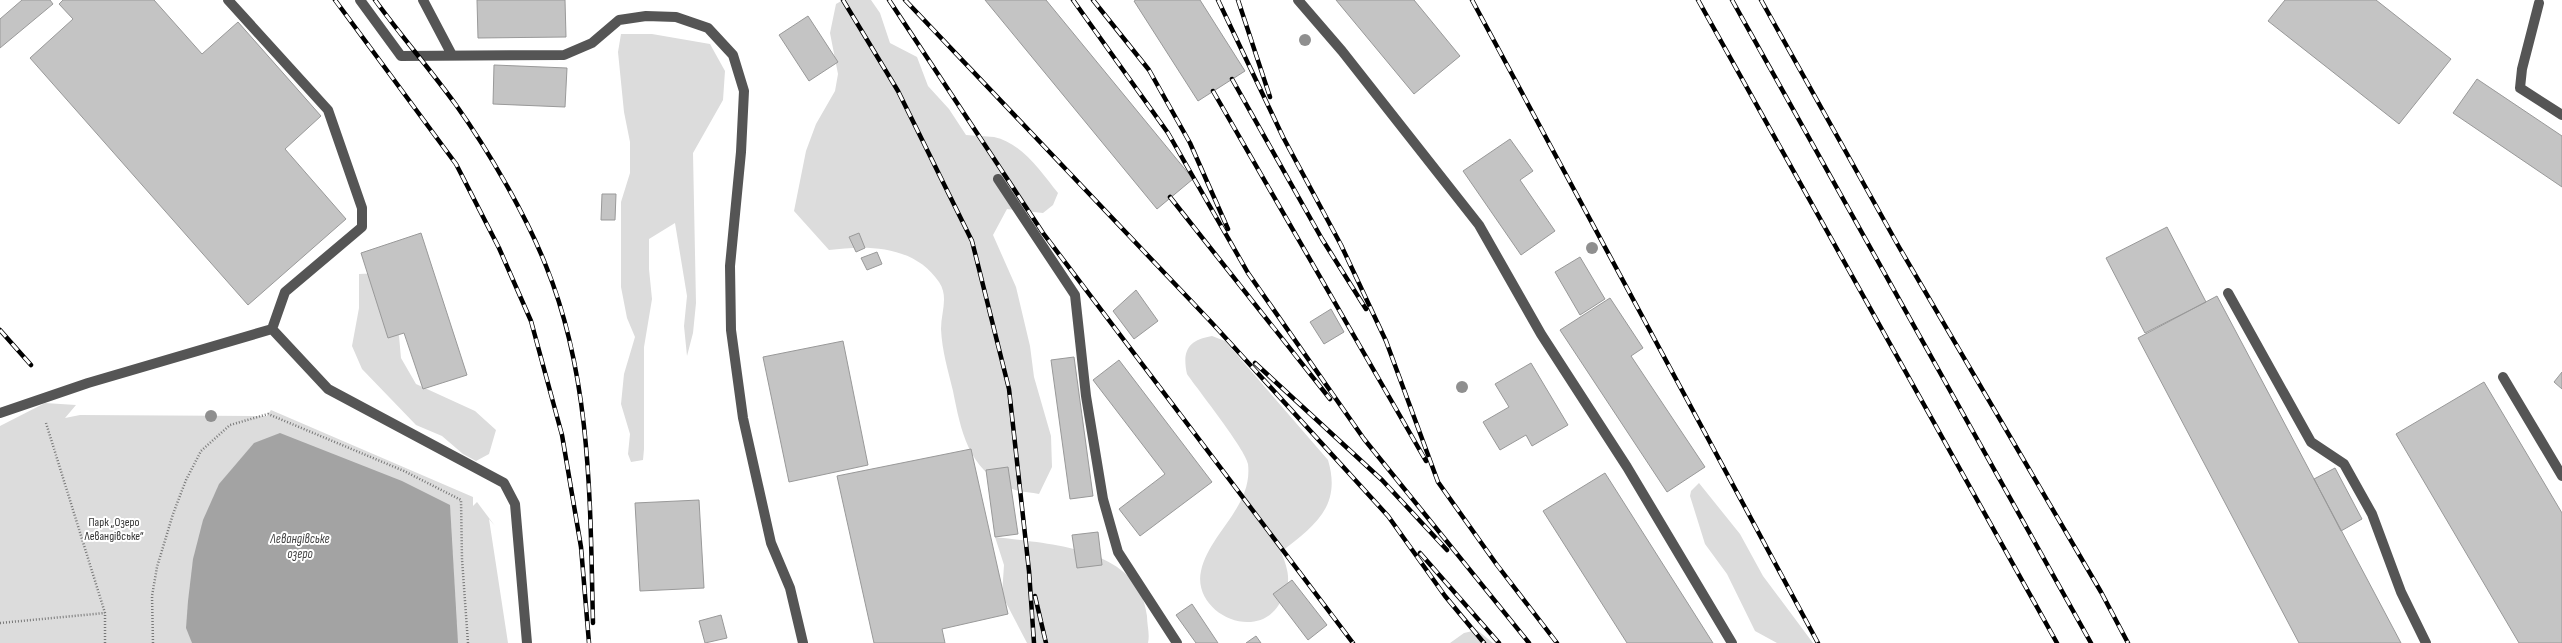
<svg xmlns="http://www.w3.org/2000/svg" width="2562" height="643" font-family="'Sofia Sans Condensed',sans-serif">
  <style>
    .green { fill: #dcdcdc }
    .water { fill: #a3a3a3 }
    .building { fill: #c4c4c4; stroke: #999 }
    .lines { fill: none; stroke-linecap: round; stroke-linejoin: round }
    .path { stroke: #777; stroke-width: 2.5; stroke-dasharray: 1 2; stroke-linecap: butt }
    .minor { stroke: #555; stroke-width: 10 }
    .rail-casing { stroke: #000; stroke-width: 4.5 }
    .rail { stroke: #fff; stroke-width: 3; stroke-dasharray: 9; stroke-linecap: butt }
    .tree { fill: #8f8f8f }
    .labels { text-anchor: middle; stroke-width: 4; stroke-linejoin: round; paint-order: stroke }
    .park-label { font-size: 12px; fill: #333; stroke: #fff }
    .water-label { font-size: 13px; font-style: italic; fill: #444; stroke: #fff }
  </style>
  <rect width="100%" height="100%" fill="#fff"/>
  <!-- green -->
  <path class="green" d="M843,0H871L880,13L890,43L917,57L928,86L949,109L966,135C975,136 985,136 994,137C1022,143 1041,172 1058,193L1053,205L1043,213L1007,209L993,235L1016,287L1030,346L1034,377L1051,436L1052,467L1039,494C1030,492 1018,492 1010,488C968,469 961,431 953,391C948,370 942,351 941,329C941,312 949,297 939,282C914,245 867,245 829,250L794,211L806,151L816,124L835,91L838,74L830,33L836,4Z
    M621,34H652L710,44L725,71L723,100L693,153L696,303L693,333L687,356L684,326L687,296L675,223L649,239V269L652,299L644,347V449L643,460L631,462L628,454L630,434L621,404L624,374L635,337L627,318L621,287V202L630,173V142L624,112L618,52Z
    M380,273L399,336L401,358L416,384L475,411L496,430L489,454L476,461L463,454L442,436L416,425L362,369L352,346L359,308V274Z
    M1212,336L1225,341L1328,460C1342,507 1314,526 1281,552C1290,574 1292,585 1278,606C1254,642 1192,612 1201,571C1210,532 1253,507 1248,464C1246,450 1198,390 1187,374C1182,351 1188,340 1212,336Z
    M45,403L76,405L65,418L80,415L267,416L271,410L473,497V506L477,502L495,526L489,519L508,643H0V426Z
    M1699,483L1740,534L1763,576L1813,643H1777L1755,631L1727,574L1705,544L1690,496L1691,491Z
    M995,537C1048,544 1140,547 1147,616C1147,625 1150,634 1148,643H1027L1002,595L1004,565Z
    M1477,630L1493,643H1450L1464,633Z"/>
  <!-- water -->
  <path class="water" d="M280,433L402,481L450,505L458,643H192L186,628L188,601L193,559L203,520L219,484L254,443Z"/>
  <!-- building -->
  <path class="building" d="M22,0H50L53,4L0,48V19Z
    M63,0H154L202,54L238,22L321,116L285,149L346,219L248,305L30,58L73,19L59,4Z
    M477,0H565L566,37L478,38Z
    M985,0H1046L1193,179L1157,209Z
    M1136,0H1200L1245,71L1198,101L1134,1Z
    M1336,0H1414L1460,56L1414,94Z
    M2285,0H2376L2451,59L2399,124L2268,21Z
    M808,16L838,62L809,81L779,35Z
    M494,65L567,68L565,107L493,104Z
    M2477,79L2562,136V187L2453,113Z
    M1510,139L1533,171L1520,180L1555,231L1521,255L1463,171Z
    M602,194H616L615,220H601Z
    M2167,227L2206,302L2145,333L2106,258Z
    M421,233L467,375L423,389L404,333L388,338L361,253Z
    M859,233L865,248L856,252L849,237Z
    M877,252L882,264L867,270L861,258Z
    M1580,257L1605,299L1580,315L1555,272Z
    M1136,290L1158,321L1134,339L1113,311Z
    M2217,296L2314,479L2401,643H2299L2138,338Z
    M1610,298L1643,348L1631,356L1705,467L1667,492L1560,330Z
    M1331,309L1344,332L1324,344L1310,322Z
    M843,341L868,465L789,482L763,357Z
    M1074,357L1093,496L1070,499L1051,360Z
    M1119,360L1212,482L1140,536L1119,509L1165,474L1093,380Z
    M1531,363L1568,425L1532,446L1526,435L1500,450L1483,422L1509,407L1495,384Z
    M2562,372V389L2554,382Z
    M2484,382L2562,513V643H2519L2396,434Z
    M971,449L1008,614L942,629L945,643H874L837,476Z
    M1008,467L1018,534L995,537L986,470Z
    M2335,468L2362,519L2341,531L2314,479Z
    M1605,473L1713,643H1627L1543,511Z
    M699,500L704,588L640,591L635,503Z
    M1098,532L1102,565L1077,568L1072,535Z
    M1292,580L1327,625L1308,640L1273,594Z
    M1192,604L1218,643H1196L1176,615Z
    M721,615L727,638L705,643L699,621Z
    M1256,636L1261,643H1246Z"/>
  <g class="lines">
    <!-- path -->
    <path class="path" d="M46,423L105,613V643
      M0,623L105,613
      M153,643L152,596L157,567L173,514L186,480L201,451L230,425L268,414L404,471L461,500L462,559L468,643"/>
    <!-- minor -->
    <path class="minor" d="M228,0L328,110L362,208V227L285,292L272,329
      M360,0L401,56L564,55L592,43L619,20L646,16L676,17L708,28L733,55L744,91L741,152L730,266L731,330L743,418L771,543L790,588L803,643
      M423,0L452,55
      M1298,0L1342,51L1479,225L1541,334L1627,467L1732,643
      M2539,3L2522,69L2520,88L2562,115
      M998,179L1075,295L1086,396L1103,499L1118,552L1177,643
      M2228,293L2311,442L2344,464L2372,514L2401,592L2426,643
      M2503,377L2562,476
      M0,413L88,383L272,329L328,389L504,483L515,504L527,643"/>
    <!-- rail casing -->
    <g class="rail-casing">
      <path id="rail" d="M335,0L456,164L499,248L531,321L562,435L581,547L589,643
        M375,0C401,36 430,69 456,105C488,150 526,215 546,266C592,379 590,504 593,623
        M843,0L898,91L972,241L1009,389L1029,571L1034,643
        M889,0L1043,233L1353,643
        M905,0L1212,323L1388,516L1445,596L1484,643
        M1073,0L1168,133L1248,273L1364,439L1529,643
        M1093,0L1149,70L1190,143L1228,229
        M1218,0L1283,137L1341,245L1386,341L1438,482L1497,565L1557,643
        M1238,0L1270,97
        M1472,0L1818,643
        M1698,0L2057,643
        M1732,0L2091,643
        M1761,0L1899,247L2101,592L2128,643
        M1232,79L1322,239L1366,309
        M1213,91L1426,461
        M1170,197L1330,399
        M0,330L31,365
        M1255,363L1382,480L1447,550
        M1420,553L1499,643
        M1035,596L1046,643"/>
    </g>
    <!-- rail -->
    <use href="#rail" class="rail"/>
  </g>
  <!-- trees -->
  <g class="tree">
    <circle cx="1305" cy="40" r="6"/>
    <circle cx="1592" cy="248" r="6"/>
    <circle cx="1462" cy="387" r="6"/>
    <circle cx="211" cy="416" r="6"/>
  </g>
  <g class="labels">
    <!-- park labels -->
    <g class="park-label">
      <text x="114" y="526">Парк „Озеро<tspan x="114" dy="14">Левандівське“</tspan></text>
    </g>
    <!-- water labels -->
    <g class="water-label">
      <text x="300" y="543">Левандівське<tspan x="300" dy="15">озеро</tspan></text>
    </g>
  </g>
</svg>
